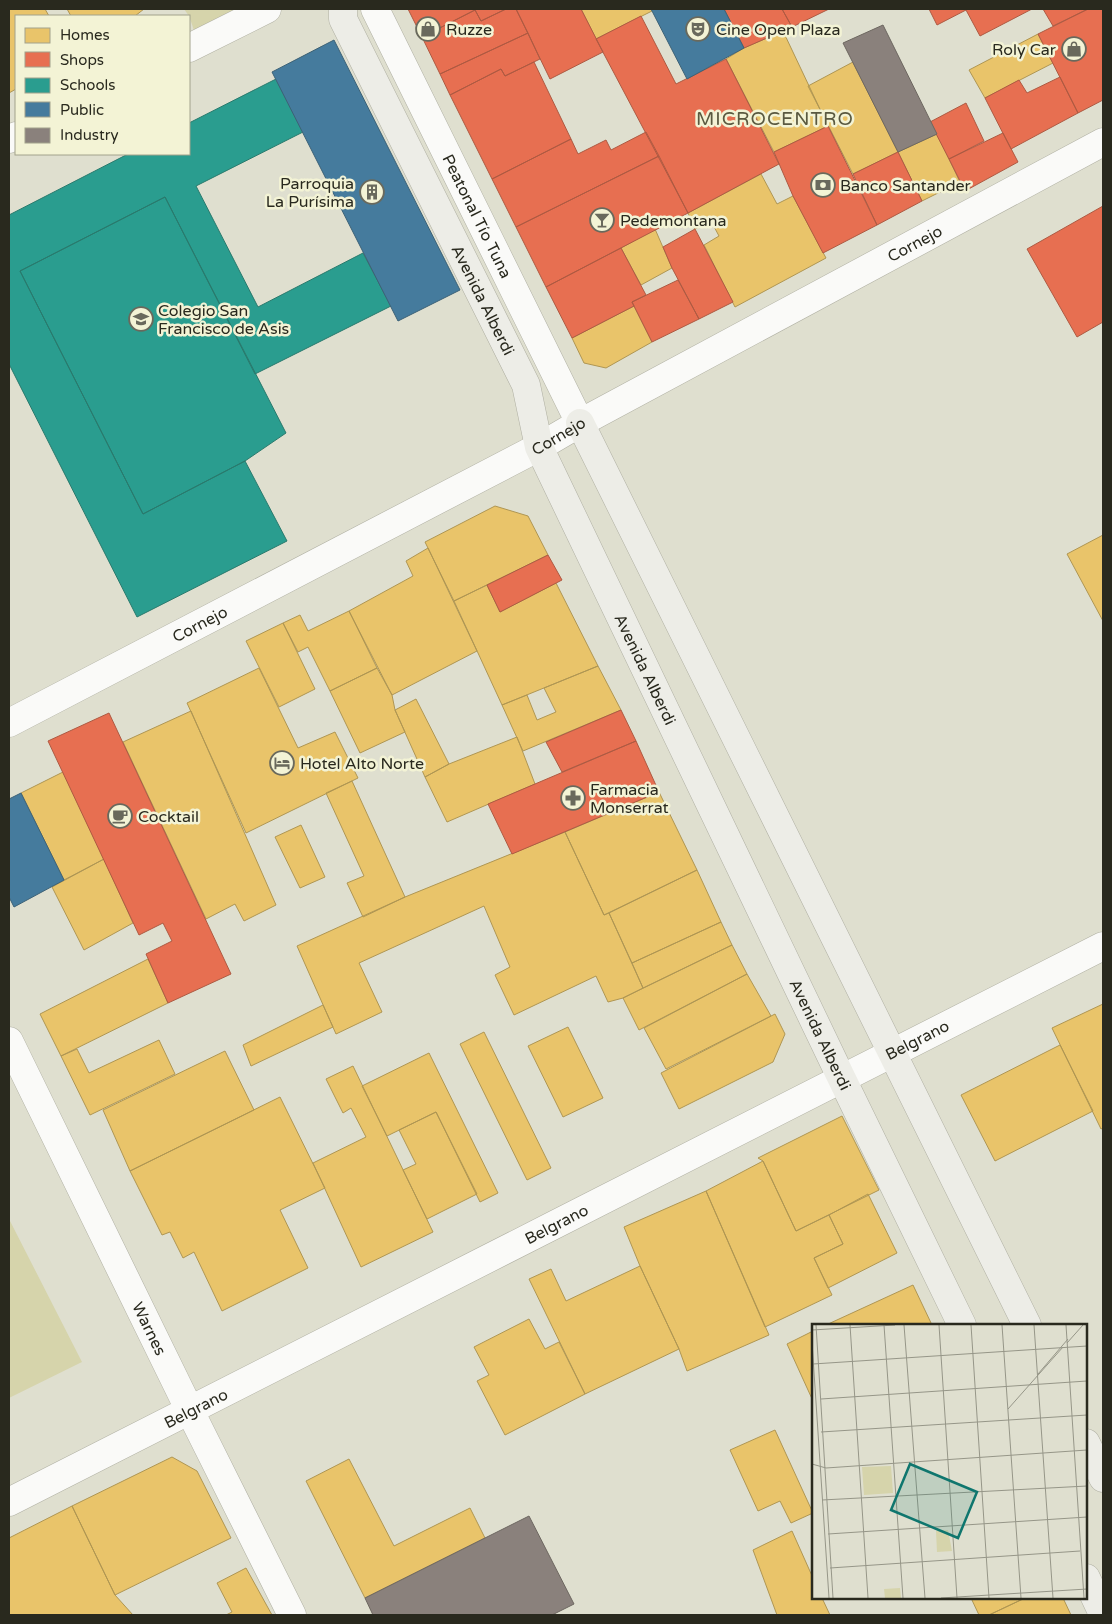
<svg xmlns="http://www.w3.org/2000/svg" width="1112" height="1624" font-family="'Varela Round',sans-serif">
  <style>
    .green { fill: #d6d4ab }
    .homes { fill: #e9c46a; stroke: #af9653 }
    .shops { fill: #e76f51; stroke: #ae5a42 }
    .schools { fill: #2a9d8f; stroke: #2a7a6d }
    .public { fill: #457b9d; stroke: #3d6277 }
    .industry { fill: #8a817c; stroke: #6d6760 }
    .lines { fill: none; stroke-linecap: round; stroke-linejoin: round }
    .street-casing { stroke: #b0b0a3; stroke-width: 29 }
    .secondary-casing { stroke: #b0b0a3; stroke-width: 29 }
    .street { stroke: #fafaf8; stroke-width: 28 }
    .secondary { stroke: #edede7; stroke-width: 28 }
    .labels { text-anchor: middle; stroke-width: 5; stroke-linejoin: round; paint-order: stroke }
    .poi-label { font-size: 16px; fill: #29291e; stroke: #f3f3d5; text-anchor: start }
    .street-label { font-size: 16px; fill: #29291e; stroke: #f3f3d5 }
    .quarter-label { font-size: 19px; letter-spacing: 1px; fill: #5a5940; stroke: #f3f3d5 }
    .inset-road { fill: none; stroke: #969688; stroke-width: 1 }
    .view { fill: #0f766e; fill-opacity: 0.15; stroke: #0f766e; stroke-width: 2.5 }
    .inset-edge { fill: none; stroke: #29291e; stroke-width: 2.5 }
  </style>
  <rect width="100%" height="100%" fill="#dfdfcf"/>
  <!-- green -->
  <path class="green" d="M184,9H243L195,33L189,16Z
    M9,1219L82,1362L9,1398Z"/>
  <!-- homes -->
  <path class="homes" d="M9,9H45L49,16H16V89L9,93Z
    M67,9H144L135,16H71Z
    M581,9H651L652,11L596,39Z
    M783,31L828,126L774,152L726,59L744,48Z
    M1038,34L1053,63L985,98L969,70Z
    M321,47L340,83L307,100L289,64Z
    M853,62L898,152L853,174L808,86Z
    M937,134L960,182L922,201L898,152Z
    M761,174L777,204L793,196L826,258L735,307L704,245L719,236L711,221L695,229L688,213Z
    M655,229L672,268L641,285L621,248Z
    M634,306L652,342L606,368L584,363L572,338Z
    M495,506L528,516L548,555L454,601L425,542Z
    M1103,535V621L1067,554Z
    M428,548L477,651L392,695L349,611L413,576L406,561Z
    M556,583L598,666L502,705L454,601L487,585L500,612Z
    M349,611L377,668L330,691L308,647L298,652L283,623L300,615L308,631Z
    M283,623L315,689L279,707L246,641Z
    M598,666L621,710L523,751L502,705L527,695L537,720L556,712L544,688Z
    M259,668L298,748L335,732L358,778L246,833L187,703Z
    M377,668L392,695L395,710L405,732L360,753L330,691Z
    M416,699L449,764L425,777L395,710Z
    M191,711L276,905L244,921L235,904L206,919L123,742Z
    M517,737L535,784L447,822L425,777L449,764Z
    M63,772L104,859L64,880L21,793Z
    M352,781L405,897L363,917L347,883L364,876L326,793Z
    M659,792L697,870L604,915L565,832Z
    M301,825L325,877L300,888L275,837Z
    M565,832L604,915L609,913L643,988L623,998L608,1002L596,976L514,1015L495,975L510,967L484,906L359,963L382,1012L336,1034L297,946L405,897Z
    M104,859L133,923L84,950L52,887Z
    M697,870L721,922L632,963L609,913Z
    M721,922L732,945L643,988L632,963Z
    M732,945L747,974L639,1030L623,998Z
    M148,959L168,1003L61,1056L40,1014Z
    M747,974L771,1016L666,1069L644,1028Z
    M1103,1004V1128L1101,1129L1052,1028Z
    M323,1005L333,1027L251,1066L243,1045Z
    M775,1014L785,1034L773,1062L679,1109L661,1073Z
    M568,1027L603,1098L563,1117L528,1046Z
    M484,1032L551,1168L527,1180L460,1044Z
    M159,1040L175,1074L90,1115L61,1056L77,1049L89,1073Z
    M1060,1045L1093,1111L995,1161L961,1095Z
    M225,1051L254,1110L130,1171L103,1110Z
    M429,1053L498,1193L480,1202L436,1112L387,1136L362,1086Z
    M353,1066L433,1232L361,1267L313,1163L366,1137L351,1108L343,1113L326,1079Z
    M280,1097L325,1188L280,1210L308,1268L222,1311L194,1252L183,1258L170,1232L162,1235L130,1171Z
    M436,1112L477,1194L427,1219L403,1170L416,1164L399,1130Z
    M842,1116L879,1190L796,1231L763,1161L758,1158Z
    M763,1161L796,1231L829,1215L843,1244L814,1258L832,1295L765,1327L706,1191Z
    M706,1191L769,1335L687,1371L679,1349L640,1266L624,1227Z
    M868,1194L897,1253L828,1288L814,1258L843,1244L829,1215Z
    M640,1266L679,1349L585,1394L529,1279L551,1269L566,1301Z
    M913,1285L932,1325H826Z
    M529,1319L545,1349L559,1342L585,1394L505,1435L477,1381L489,1375L474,1347Z
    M813,1331V1401L787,1344Z
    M775,1430L813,1513L791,1523L780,1501L758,1511L730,1450Z
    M172,1457L197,1471L231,1538L115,1595L72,1506Z
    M349,1459L394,1546L470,1508L485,1538L365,1598L306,1481Z
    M72,1506L115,1595L133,1615H9V1538Z
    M792,1531L813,1578V1598H822L830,1615H777L753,1550Z
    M246,1568L272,1615H226L232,1612L217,1583Z
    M971,1598H1025L989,1615H979Z
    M1025,1598H1063L1071,1615H989Z"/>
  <!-- shops -->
  <path class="shops" d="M408,9H506L481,21L475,10L422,37Z
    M506,9H516L528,33L440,74L422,37L475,10L481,21Z
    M516,9H581L603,52L550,79Z
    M724,9H782L792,27L744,48Z
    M782,9H829L792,27Z
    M929,9H1032L980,36L966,10L937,25Z
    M1043,9H1088L1053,26Z
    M1088,9H1103V100L1078,113L1038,34Z
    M641,16L676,84L726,59L779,164L688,213L596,39Z
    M528,33L540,59L505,76L501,69L450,95L440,74Z
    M534,62L571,139L492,179L450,95L501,69L505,76Z
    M1060,77L1078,113L1011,149L985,98L1019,80L1027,93Z
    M966,103L984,141L949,159L930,122Z
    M828,126L877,225L823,253L793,196L774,152Z
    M646,132L659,156L516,227L492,179L571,139L578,154L606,140L611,150Z
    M1003,133L1018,162L965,191L949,159Z
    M898,152L922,201L877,225L853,174Z
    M659,156L688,213L546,287L516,227Z
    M1103,206V322L1077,337L1027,249Z
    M695,229L733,302L699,319L672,268L663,247Z
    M621,248L646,295L632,302L634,306L572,338L546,287Z
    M678,280L699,319L652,342L632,302Z
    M548,555L562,580L500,612L487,585Z
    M621,710L636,741L562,772L546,742Z
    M109,713L231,974L168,1003L146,954L172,941L163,923L139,935L48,741Z
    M636,741L659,792L512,854L488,804Z"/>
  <!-- schools -->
  <path class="schools" d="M276,79L303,132L196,186L258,307L363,253L391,306L255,374L165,197L20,271L143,514L245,461L287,541L137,617L9,364V215L128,154H189V123Z
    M165,197L286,433L245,461L143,514L20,271Z"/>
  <!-- public -->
  <path class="public" d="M651,9H724L744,48L687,79Z
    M334,40L460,290L398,321L272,72Z
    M21,793L64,880L14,907L9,897V799Z"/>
  <!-- industry -->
  <path class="industry" d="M883,25L937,134L898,152L843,43Z
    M529,1516L574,1604L552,1615H373L365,1598Z"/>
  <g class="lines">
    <!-- street casing -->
    <g class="street-casing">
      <g id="street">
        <path id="s1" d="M375,9L580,423"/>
        <path d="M189,48L267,9"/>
        <path d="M9,139L16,136"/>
        <path id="s2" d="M9,723L539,447L580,423L1103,142"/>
        <path id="s3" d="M9,1041L190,1411L292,1615"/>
        <path id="s4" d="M9,1502C375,1319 737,1129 1103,946"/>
      </g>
    </g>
    <!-- secondary casing -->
    <g class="secondary-casing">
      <g id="secondary">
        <path id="s5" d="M343,9V19L526,385L539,447L841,1077L962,1325"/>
        <path d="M580,423L1027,1325"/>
        <path d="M1086,1443L1103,1478"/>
        <path d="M1086,1578L1103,1614"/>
      </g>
    </g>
    <!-- street -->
    <use href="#street" class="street"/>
    <!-- secondary -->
    <use href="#secondary" class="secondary"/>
  </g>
  <!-- icons -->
  <defs>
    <g id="shop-ring" transform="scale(1.25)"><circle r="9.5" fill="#f3f3d5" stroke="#69695c" stroke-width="1.5"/><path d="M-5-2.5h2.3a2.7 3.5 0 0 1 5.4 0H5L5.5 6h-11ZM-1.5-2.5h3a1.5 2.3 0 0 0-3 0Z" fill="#69695c"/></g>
    <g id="theatre-ring" transform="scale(1.25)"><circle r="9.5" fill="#f3f3d5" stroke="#69695c" stroke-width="1.5"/><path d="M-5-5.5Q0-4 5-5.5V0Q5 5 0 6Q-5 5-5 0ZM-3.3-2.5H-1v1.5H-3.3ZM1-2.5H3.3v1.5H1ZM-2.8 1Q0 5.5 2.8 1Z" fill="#69695c"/></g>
    <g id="bank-ring" transform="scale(1.25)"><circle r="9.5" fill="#f3f3d5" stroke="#69695c" stroke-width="1.5"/><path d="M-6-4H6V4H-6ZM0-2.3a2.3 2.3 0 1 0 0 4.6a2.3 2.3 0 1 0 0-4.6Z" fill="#69695c"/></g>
    <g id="building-ring" transform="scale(1.25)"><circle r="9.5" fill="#f3f3d5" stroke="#69695c" stroke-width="1.5"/><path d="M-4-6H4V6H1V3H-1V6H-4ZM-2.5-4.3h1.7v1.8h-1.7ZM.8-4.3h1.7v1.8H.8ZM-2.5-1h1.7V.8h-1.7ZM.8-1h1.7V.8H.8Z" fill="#69695c"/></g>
    <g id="bar-ring" transform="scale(1.25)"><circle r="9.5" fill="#f3f3d5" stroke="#69695c" stroke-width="1.5"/><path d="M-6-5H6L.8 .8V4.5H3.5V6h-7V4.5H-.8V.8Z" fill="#69695c"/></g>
    <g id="school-ring" transform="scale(1.25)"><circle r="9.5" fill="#f3f3d5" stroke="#69695c" stroke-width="1.5"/><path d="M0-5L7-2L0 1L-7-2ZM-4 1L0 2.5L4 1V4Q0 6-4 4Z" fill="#69695c"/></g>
    <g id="hotel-ring" transform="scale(1.25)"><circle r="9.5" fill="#f3f3d5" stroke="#69695c" stroke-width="1.5"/><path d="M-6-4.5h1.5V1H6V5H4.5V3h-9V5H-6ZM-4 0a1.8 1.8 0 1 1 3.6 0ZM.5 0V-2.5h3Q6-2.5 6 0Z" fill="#69695c"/></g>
    <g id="pharmacy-ring" transform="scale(1.25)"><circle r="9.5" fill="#f3f3d5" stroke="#69695c" stroke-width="1.5"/><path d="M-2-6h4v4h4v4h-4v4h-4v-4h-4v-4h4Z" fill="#69695c"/></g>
    <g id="cafe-ring" transform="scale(1.25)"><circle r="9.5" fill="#f3f3d5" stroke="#69695c" stroke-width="1.5"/><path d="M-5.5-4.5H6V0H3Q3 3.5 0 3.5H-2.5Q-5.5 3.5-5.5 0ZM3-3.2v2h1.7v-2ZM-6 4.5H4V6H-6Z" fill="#69695c"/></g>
  </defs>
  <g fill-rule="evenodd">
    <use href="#shop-ring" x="428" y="29"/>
    <use href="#theatre-ring" x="698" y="29"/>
    <use href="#shop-ring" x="1074" y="49"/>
    <use href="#bank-ring" x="823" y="185"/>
    <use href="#building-ring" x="372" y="192"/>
    <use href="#bar-ring" x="602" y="220"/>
    <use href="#school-ring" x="141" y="319"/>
    <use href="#hotel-ring" x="282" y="763"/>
    <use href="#pharmacy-ring" x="573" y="798"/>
    <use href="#cafe-ring" x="120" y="816"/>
  </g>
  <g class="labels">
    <!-- poi labels -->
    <g class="poi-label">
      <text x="446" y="35">Ruzze</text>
      <text x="716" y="35">Cine Open Plaza</text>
      <text x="1056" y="55" text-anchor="end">Roly Car</text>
      <text x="354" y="189" text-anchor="end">Parroquia<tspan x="354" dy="18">La Purísima</tspan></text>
      <text x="840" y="191">Banco Santander</text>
      <text x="620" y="226">Pedemontana</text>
      <text x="158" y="316">Colegio San<tspan x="158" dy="18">Francisco de Asis</tspan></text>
      <text x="300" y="769">Hotel Alto Norte</text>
      <text x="590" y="795">Farmacia<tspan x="590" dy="18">Monserrat</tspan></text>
      <text x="138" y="822">Cocktail</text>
    </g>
    <!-- street labels -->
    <g class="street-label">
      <text dy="6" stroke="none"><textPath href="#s1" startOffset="231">Peatonal Tío Tuna</textPath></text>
      <text dy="6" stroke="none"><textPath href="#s2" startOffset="1025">Cornejo</textPath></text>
      <text dy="6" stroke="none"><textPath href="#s5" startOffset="324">Avenida Alberdi</textPath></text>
      <text dy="6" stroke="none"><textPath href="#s2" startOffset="620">Cornejo</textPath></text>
      <text dy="6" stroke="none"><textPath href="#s2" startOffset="215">Cornejo</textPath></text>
      <text dy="6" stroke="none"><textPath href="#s5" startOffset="729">Avenida Alberdi</textPath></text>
      <text dy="6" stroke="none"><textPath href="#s5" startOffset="1134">Avenida Alberdi</textPath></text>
      <text dy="6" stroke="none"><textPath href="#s4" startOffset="1019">Belgrano</textPath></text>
      <text dy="6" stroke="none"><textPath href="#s4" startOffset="614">Belgrano</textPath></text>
      <text dy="6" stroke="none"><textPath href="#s3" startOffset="320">Warnes</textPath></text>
      <text dy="6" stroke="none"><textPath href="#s4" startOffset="209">Belgrano</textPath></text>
    </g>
    <!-- quarter labels -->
    <g class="quarter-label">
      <text x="775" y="125">MICROCENTRO</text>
    </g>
  </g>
  <!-- overview -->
  <g transform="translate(812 1324)">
    <rect width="275" height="275" fill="#dfdfcf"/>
    <path d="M79,142L81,169L52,171L50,143ZM136,206L140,227L125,228L124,207ZM88,264L89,274H73L72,265Z" fill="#d6d4ab"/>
    <path class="inset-road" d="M4,1L21,274M38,1L56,274M72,1L91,274M92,1L113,274M127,1L145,274M159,1L177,274M190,1L209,274M222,1L241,274M254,1L272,274M0,6L83,1M0,18L17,274M255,19L271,1M1,40L275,22M226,50L256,15M9,75L275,57M196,85L251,23M9,108L275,91M0,140L14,144L275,126M10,176L275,162M16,210L275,193M18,244L268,227M129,274L275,265"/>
    <path class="view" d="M98,140L165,168L146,214L79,186Z"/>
    <rect width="275" height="275" class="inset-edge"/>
  </g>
  <!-- border -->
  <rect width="1112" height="1624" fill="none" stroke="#29291e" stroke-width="20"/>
  <!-- legend -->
  <rect x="15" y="15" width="175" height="140" fill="#f3f3d5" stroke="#a2a28c"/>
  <rect x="25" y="28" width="25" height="15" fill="#e9c46a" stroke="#a2a28c"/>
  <text x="60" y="40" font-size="15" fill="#29291e">Homes</text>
  <rect x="25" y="52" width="25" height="15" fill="#e76f51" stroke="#a2a28c"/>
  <text x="60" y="65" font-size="15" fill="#29291e">Shops</text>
  <rect x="25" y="78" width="25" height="15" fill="#2a9d8f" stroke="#a2a28c"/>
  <text x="60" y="90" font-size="15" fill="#29291e">Schools</text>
  <rect x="25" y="102" width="25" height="15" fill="#457b9d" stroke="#a2a28c"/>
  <text x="60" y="115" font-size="15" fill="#29291e">Public</text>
  <rect x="25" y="128" width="25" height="15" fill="#8a817c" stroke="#a2a28c"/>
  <text x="60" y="140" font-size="15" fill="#29291e">Industry</text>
</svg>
